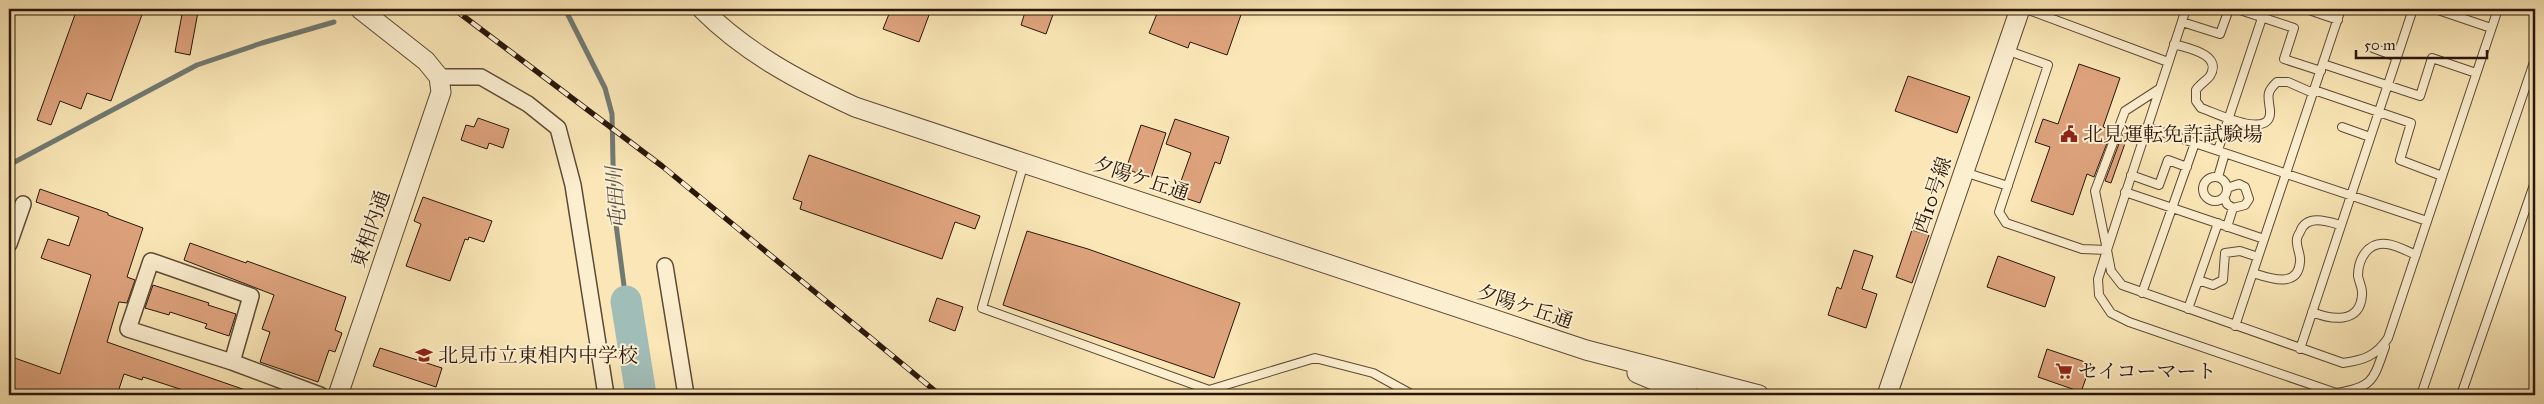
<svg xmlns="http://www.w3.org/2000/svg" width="2544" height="404" font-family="'IM FELL Great Primer','Noto Serif JP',serif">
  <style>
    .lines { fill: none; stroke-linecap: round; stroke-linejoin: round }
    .stream { stroke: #717a72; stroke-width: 5 }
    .river { stroke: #a1bdb7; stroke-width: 31 }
    .building { fill: #dea37d; stroke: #29160a }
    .service-casing { stroke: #5d4a35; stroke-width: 10 }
    .minor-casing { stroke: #5d4a35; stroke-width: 18 }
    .tertiary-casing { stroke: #5d4a35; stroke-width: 21 }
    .service { stroke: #fcefd0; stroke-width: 8 }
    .minor { stroke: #fcefd0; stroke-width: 15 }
    .tertiary { stroke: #fcefd0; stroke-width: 19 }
    .rail-casing { stroke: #29160a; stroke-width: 5.5 }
    .rail { stroke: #fcefd0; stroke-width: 4; stroke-dasharray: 11; stroke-linecap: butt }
    .labels { text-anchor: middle; stroke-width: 4; stroke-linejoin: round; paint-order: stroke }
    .poi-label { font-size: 20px; fill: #29160a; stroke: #fcefd0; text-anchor: start }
    .street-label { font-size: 20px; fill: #29160a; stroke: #fcefd0 }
    .water-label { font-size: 21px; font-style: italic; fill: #535047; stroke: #fcefd0 }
  </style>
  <rect width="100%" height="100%" fill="#fae6b6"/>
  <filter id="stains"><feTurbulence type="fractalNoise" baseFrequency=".004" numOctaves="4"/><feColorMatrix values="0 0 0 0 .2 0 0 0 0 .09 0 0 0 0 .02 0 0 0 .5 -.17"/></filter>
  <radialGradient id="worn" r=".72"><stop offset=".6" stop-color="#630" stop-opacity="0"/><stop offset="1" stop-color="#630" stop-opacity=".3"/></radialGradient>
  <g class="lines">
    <!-- stream -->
    <path class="stream" d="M565,9L605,88L612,114L614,209L626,301
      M9,165L197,65L262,43L334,22"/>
    <!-- river -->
    <path class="river" d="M626,301L641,395"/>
  </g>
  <!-- building -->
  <path class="building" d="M77,9H144L111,101L87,93L81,109L60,101L51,125L37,120Z
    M183,9L198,12L190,55L175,52Z
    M891,9H912L929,15L919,42L883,29Z
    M1026,9H1055L1046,34L1021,25Z
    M1159,9H1243L1227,55L1190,42L1188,48L1149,33Z
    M2079,64L2120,78L2103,127L2112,130L2094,177L2087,174L2073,215L2031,201L2050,147L2035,142L2043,119L2058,124Z
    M1908,76L1970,97L1957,133L1895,111Z
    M478,118L509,129L503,148L489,143L487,149L461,140L466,125L474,127Z
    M1175,119L1229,137L1220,164L1215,162L1200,203L1176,195L1191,153L1166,144Z
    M1141,125L1166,133L1151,178L1126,169Z
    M2123,133L2128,135L2111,183L2105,181Z
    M809,155L980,216L975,229L955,222L942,259L800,209L802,202L793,199Z
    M40,189L108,213V215L143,228L127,277L135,280L127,303L119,302L107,342L254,393V395H198L143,377L142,380L124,374L117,395H9V356L60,374L91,275L41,258L48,239L69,246L79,217L36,202Z
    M423,197L492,221L484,242L469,237L468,240L465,239L450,281L406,266L421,224L414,221Z
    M1912,230L1929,235L1912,283L1896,277Z
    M1027,231L1088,249L1240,303L1214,378L1003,305Z
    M190,243L246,263L247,261L346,297L335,330L342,333L335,352L329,350L318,382L260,362L270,332L262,329L274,295L184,260Z
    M1854,250L1873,256L1862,289L1877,294L1866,328L1828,315L1837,287L1841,289Z
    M1998,256L2055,277L2045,307L1987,287Z
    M153,285L209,303L208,305L236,314L229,336L205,328L207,324L170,312L169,315L145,308Z
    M937,298L963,307L955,331L929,321Z
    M380,348L442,368L436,387L373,366Z
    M2047,349L2091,364L2081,392L2038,377Z"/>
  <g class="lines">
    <!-- service casing -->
    <g class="service-casing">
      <path id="service" d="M2026,9L2168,62
        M2186,9L2107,250L2111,271L2122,285L2343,363C2364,360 2376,356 2388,338L2498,9
        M2237,9L2294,28L2284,59L2321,71
        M2306,9L2338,20
        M2435,9L2491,28
        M2182,22L2220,34L2229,9
        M2174,44C2187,48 2223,54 2210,76C2206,81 2200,84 2196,90V101L2201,108C2214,112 2273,142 2270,110C2268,96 2266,92 2277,82H2288L2313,93
        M2373,48L2397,57
        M2006,50L2048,65L1999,212L2006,223L2082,249L2107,250
        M2323,64L2420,96L2432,58L2476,73
        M2159,89L2125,111L2095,191L2107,250L2098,279L2099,295L2111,313L2129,322L2336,393C2373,387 2373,381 2385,347
        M2314,90L2411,123L2400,160L2442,176
        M2147,127L2427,221
        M2342,127L2370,137
        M2218,150L2265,9
        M1024,163L982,308L1209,390L1315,358L1373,373L1413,395
        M1964,172L2008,186
        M2131,175L2159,185L2168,160L2187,167
        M2203 189a12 12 0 1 1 24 0a12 12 0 1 1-24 0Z
        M2218,177L2225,153
        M2125,192L2264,239
        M2224,197L2227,204L2233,208L2245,205L2249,199L2245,187L2239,184L2227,188
        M2227,227L2233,208
        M2253,273C2269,278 2298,289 2300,262C2301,255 2297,249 2297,243C2296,239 2298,235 2300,232C2306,214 2327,221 2340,225
        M2198,280L2213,285L2223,280L2225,253L2240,251L2258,257
        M2142,293L2195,143
        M2188,309L2218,223
        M2312,312C2332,320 2360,324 2362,295C2363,288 2359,282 2358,276C2358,259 2368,241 2387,244C2396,245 2407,251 2416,255
        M2235,326L2341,9
        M2300,349L2413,9
        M2421,395L2535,59
        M2461,395L2535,182"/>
    </g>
    <!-- minor casing -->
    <g class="minor-casing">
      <path id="minor" d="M439,77H481L528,104L558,128L573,185L606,395
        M9,244L23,204
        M665,266L686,395
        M232,362L251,296L151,261L128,329L232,362L320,395"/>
    </g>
    <!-- tertiary casing -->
    <g class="tertiary-casing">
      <path id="tertiary" d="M702,9C746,53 799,81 855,107L1586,350L1759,395
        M1637,373L1689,395
        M338,395L441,92L439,77L426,61L360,9
        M1887,395L2020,9"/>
    </g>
    <!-- service -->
    <use href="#service" class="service"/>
    <!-- minor -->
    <use href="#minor" class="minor"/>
    <!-- tertiary -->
    <use href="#tertiary" class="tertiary"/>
    <!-- rail casing -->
    <g class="rail-casing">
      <path id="rail" d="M454,9L662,166L940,395"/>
    </g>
    <!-- rail -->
    <use href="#rail" class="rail"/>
  </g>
  <!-- icons -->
  <defs>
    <g id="civic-bare" transform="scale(1.35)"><path d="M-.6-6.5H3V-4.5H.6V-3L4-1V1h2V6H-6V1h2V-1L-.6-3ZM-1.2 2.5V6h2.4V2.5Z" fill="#8f2418" stroke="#fcefd0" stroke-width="2.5" paint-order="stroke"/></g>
    <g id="school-bare" transform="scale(1.35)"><path d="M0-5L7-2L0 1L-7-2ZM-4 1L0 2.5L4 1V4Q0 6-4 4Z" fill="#8f2418" stroke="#fcefd0" stroke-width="2.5" paint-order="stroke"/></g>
    <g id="supermarket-bare" transform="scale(1.35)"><path d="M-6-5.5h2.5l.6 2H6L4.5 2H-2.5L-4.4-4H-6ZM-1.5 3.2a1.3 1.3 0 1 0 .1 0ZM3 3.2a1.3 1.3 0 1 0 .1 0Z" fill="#8f2418" stroke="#fcefd0" stroke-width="2.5" paint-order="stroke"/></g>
  </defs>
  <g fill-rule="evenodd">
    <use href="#civic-bare" x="2069" y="134"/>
    <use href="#school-bare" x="424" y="355"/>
    <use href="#supermarket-bare" x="2064" y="371"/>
  </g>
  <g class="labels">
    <!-- poi labels -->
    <g class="poi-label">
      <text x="2083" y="141">北見運転免許試験場</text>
      <text x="438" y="362">北見市立東相内中学校</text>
      <text x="2078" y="378">セイコーマート</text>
    </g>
    <!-- street labels -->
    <g class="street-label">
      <text transform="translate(1141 178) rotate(18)" y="7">夕陽ケ丘通</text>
      <text transform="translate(1932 195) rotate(-71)" y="7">西10号線</text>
      <text transform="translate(370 229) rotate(-71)" y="7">東相内通</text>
      <text transform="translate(1525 306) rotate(18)" y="7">夕陽ケ丘通</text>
    </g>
    <!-- water labels -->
    <g class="water-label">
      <text transform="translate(616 198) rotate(-94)" y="7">屯田川</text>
    </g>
  </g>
  <!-- margin -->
  <rect width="2544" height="404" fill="none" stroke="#fae6b6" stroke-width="30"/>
  <rect x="10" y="10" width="2524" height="384" fill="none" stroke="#29160a" stroke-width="2.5"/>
  <rect x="15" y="15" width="2514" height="374" fill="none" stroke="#29160a"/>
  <!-- scale -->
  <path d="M2356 50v8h131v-8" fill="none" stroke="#29160a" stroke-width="2.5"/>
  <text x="2364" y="50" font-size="15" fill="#29160a" stroke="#fcefd0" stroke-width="4" paint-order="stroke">50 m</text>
  <rect width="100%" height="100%" filter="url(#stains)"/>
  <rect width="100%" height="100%" fill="url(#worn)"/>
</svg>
